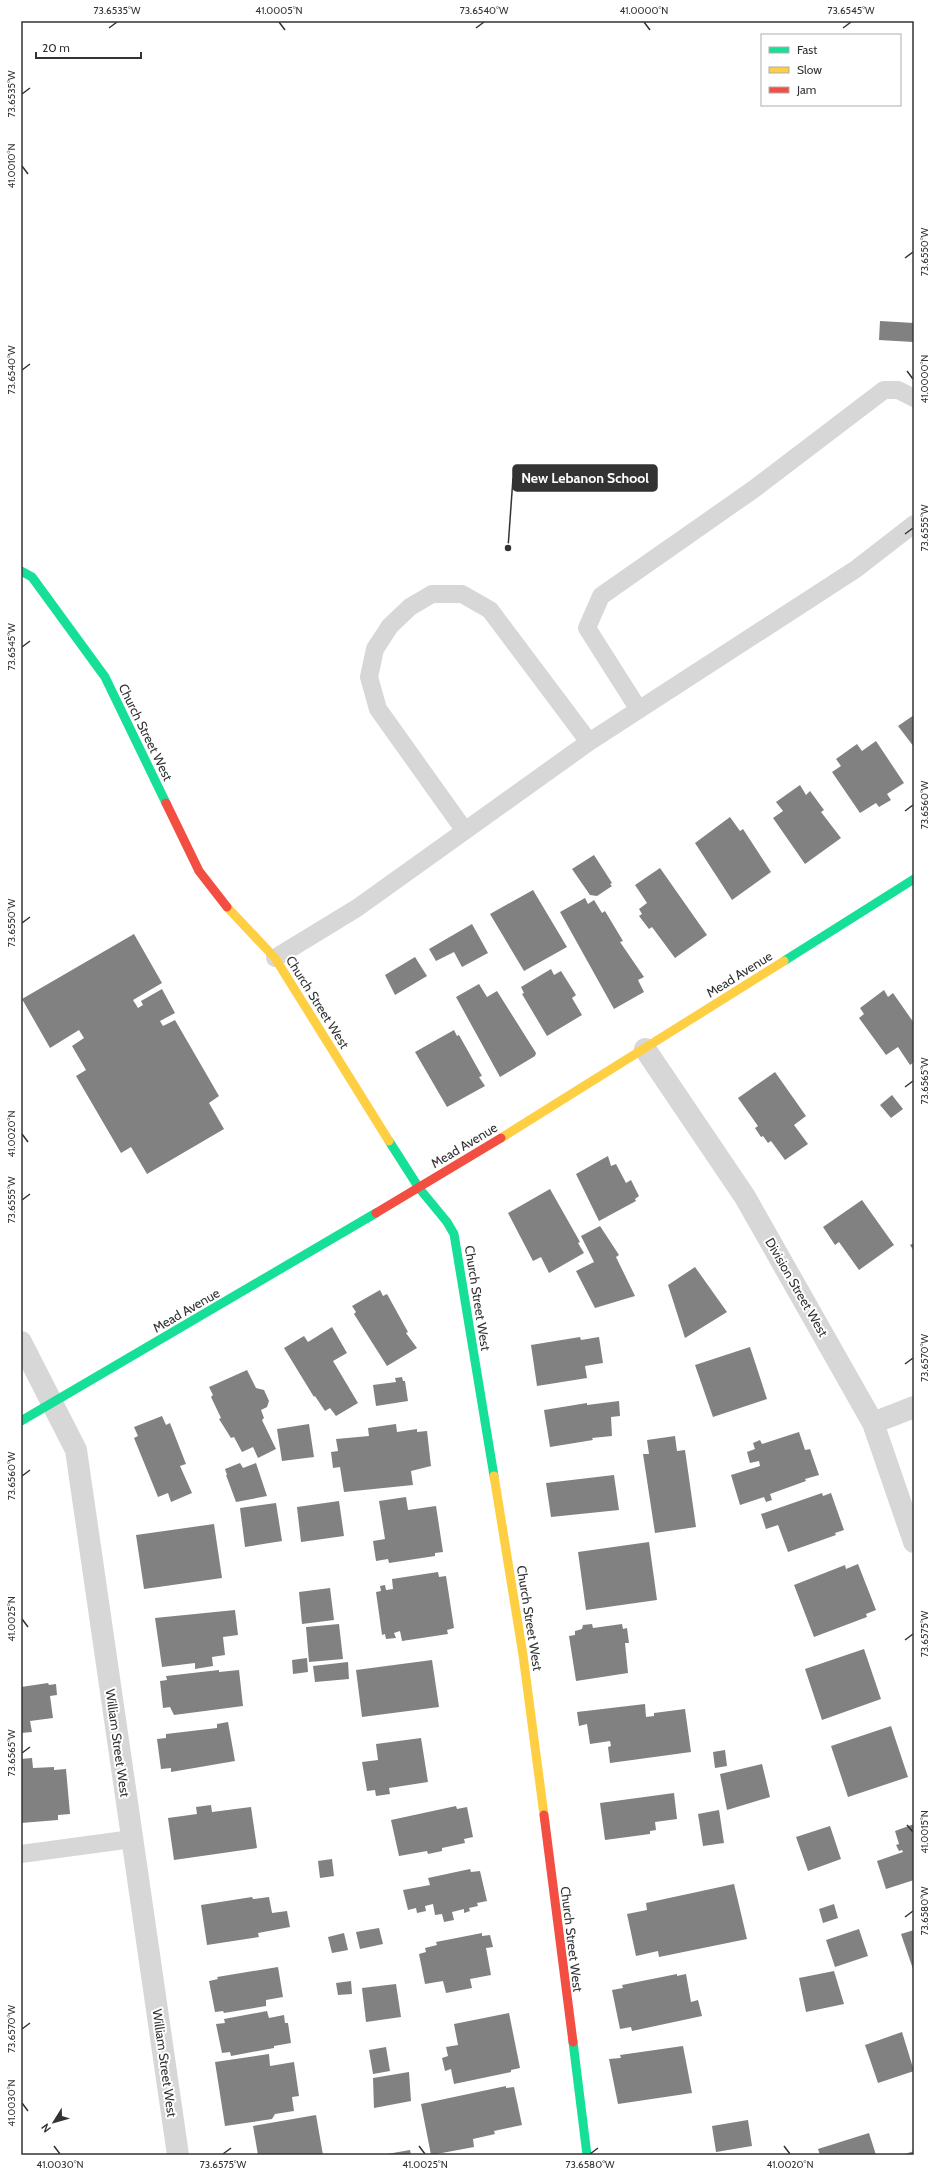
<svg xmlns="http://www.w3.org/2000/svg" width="935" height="2176" font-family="Cabin,sans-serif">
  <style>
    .building { fill: #818181 }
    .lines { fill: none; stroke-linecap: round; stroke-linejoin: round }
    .lane { stroke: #d7d7d7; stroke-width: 18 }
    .street { stroke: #d7d7d7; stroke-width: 22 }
    .fast { stroke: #16e098; stroke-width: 9 }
    .slow { stroke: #ffcf43; stroke-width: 9 }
    .jam { stroke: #f24e42; stroke-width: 9 }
    .ticks { fill: none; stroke: #333; stroke-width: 1.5 }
    .labels { text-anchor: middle; stroke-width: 4; stroke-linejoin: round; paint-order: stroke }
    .street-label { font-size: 13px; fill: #333; stroke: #fff }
    .leader { fill: none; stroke: #333; stroke-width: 1.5 }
    .callout-dot { fill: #333; stroke: #fff; stroke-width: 1.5 }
    .callout { fill: #333; stroke: #333; stroke-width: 1.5 }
    .callout-label { font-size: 14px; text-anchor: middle; font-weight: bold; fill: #fff }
    .neatline { fill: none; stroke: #333; stroke-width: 1.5 }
    .ticks-label { font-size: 10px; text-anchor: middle; fill: #333 }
  </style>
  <rect width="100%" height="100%" fill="#fff"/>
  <!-- building -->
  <path class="building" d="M880,321L914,323L913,342L879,340Z
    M914,715V747L898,726Z
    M876,741L904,783L887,794L891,800L879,807L876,803L860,813L832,772L841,766L836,759L857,744L862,751Z
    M800,785L806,795L810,791L824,810L821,812L841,838L805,864L773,818L783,811L776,802Z
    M730,817L740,831L743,829L771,872L732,900L695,843Z
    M594,855L612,883L610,884L612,886L597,896L590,895L572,869Z
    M660,868L707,935L675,958L652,927L649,929L639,916L642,914L639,909L647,903L635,885Z
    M533,890L567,947L524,971L490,914Z
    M585,898L588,904L594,900L602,913L605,911L623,941L620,942L644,977L638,980L644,992L614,1009L560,912Z
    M472,924L488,953L462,967L454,952L436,961L429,949Z
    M134,934L162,983L133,1000L138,1008L143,1005L141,1001L162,989L175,1013L160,1021L163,1026L175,1020L219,1096L209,1103L224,1129L147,1174L131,1147L121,1153L76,1076L86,1070L72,1046L84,1038L79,1030L50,1048L22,999Z
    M415,957L427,976L395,995L385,975Z
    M551,969L554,975L561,971L576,995L572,998L582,1015L547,1036L522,994L524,993L521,987Z
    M479,984L487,997L497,991L536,1053L535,1056L500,1077L456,997Z
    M884,990L888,997L893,993L914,1023V1062L910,1065L898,1047L886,1055L859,1018L864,1014L860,1008Z
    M454,1030L457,1036L459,1035L482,1076L479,1077L485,1086L447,1107L415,1052Z
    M775,1072L806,1116L794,1125L808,1144L785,1160L771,1141L768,1143L763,1136L761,1137L755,1128L758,1126L738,1098Z
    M892,1095L903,1109L891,1118L880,1105Z
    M608,1156L611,1166L616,1164L626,1183L631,1180L639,1196L635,1199L636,1201L599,1221L576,1174Z
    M550,1189L580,1242L578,1243L584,1253L549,1273L541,1257L533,1261L508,1213Z
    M862,1200L894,1245L859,1270L839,1242L835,1245L823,1227Z
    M600,1226L619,1255L616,1257L635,1296L595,1308L576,1271L594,1262L581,1236Z
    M914,1243V1251L910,1245Z
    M695,1267L727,1312L685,1338L668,1285Z
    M380,1290L383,1296L387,1294L408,1332L406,1333L417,1348L387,1366L354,1314L356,1312L352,1306Z
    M332,1327L347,1353L333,1361L358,1403L336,1416L330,1408L325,1411L315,1396L314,1397L284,1348L304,1336L308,1342Z
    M580,1337L581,1340L599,1337L603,1363L585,1366L587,1378L537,1386L531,1345Z
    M750,1347L767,1399L713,1417L695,1365Z
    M247,1370L256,1388L264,1390L269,1401L267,1407L261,1410L264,1418L262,1420L276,1449L258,1458L253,1447L242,1452L234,1437L231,1438L219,1419L221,1418L211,1397L213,1395L209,1387Z
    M402,1377L403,1381H405L408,1401L376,1406L373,1385L396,1382L395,1378Z
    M619,1401L620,1416L611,1417L612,1436L592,1438L593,1440L550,1447L544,1410L587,1403V1405Z
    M162,1416L166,1425L170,1423L186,1464L180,1466L192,1493L171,1502L168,1493L158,1497L134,1438L138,1436L134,1427Z
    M309,1424L314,1457L282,1461L277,1429Z
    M396,1424L397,1432L417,1429V1432L427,1431L431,1466L411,1471L413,1485L344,1492L340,1467L333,1468L331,1452L338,1451L336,1439L369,1436L368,1428Z
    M799,1432L805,1450L810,1449L819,1475L805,1479L806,1481L770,1494L772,1500L766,1502L764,1497L740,1505L731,1475L760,1466L759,1461L750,1463L747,1452L755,1449L753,1443L760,1440L762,1444Z
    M675,1436L677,1451L685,1450L696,1527L655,1533L643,1454H649L647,1440Z
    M240,1463L243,1468L256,1463L267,1496L236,1502L226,1475H227L225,1469Z
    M614,1475L619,1510L551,1517L546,1483Z
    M822,1493L823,1496L831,1493L844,1530L835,1533L836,1535L788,1552L778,1525L766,1529L761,1514Z
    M406,1497L408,1510L436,1506L443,1552L435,1553V1556L389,1563L388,1559L376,1561L373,1541L385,1539L379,1501Z
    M339,1501L344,1536L301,1542L297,1507Z
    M276,1503L282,1541L245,1547L240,1508Z
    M214,1524L222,1578L144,1589L136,1535Z
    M649,1542L657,1600L586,1610L578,1552Z
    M858,1564L876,1610L866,1614L867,1617L814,1637L794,1585L845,1565L846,1569Z
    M438,1572L439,1577L446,1576L454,1628L447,1630L448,1634L402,1641L400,1631L394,1633L396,1638L386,1639L385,1634L382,1635L376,1592L381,1591L380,1586L385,1585L386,1590L393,1589L392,1579Z
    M330,1588L334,1620L302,1624L299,1592Z
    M235,1610L238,1635L223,1637L225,1655L212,1657L213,1666L195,1669V1663L162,1667L155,1618Z
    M339,1624L343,1659L309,1662L306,1627Z
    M592,1624L593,1628L622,1624L623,1629L627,1628L629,1643H625L628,1673L576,1681L569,1636L575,1635V1631L582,1629L583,1625Z
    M864,1649L881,1699L822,1720L805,1669Z
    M307,1658L308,1672L293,1674L292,1660Z
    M432,1660L439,1707L362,1717L356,1670Z
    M348,1662L349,1679L315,1682L313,1666Z
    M219,1670V1672L239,1670L243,1706L174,1715L170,1707L163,1708L160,1681L167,1680L166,1676Z
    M48,1683L49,1685L56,1684L57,1695L50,1696L53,1718L30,1721L32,1732L21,1733V1687Z
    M645,1704L646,1717L654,1716V1713L685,1709L691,1752L610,1763L608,1747L611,1746L610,1741L590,1744L587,1724L579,1726L577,1712Z
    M228,1722L235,1761L171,1772V1768L161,1769L157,1739L166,1738V1734L217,1728V1724Z
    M891,1726L908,1777L848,1797L831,1746Z
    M421,1738L428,1782L389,1788L390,1794L376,1796L375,1790L367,1791L362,1762L378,1760L376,1744Z
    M725,1750L727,1766L715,1768L713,1752Z
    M32,1758L33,1768L54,1767V1770L66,1769L70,1814L58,1815V1820L21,1823V1759Z
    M762,1764L770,1797L727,1810L720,1774Z
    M674,1793L677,1819L655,1822L656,1830L650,1831V1834L605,1840L600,1803Z
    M211,1805L212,1812L251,1807L257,1848L174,1860L168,1818L197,1814L196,1807Z
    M456,1806L457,1809L467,1807L473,1837L464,1839L465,1843L442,1848V1851L428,1854L427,1851L399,1856L391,1820Z
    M719,1810L724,1843L703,1846L698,1814Z
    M914,1824V1880L886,1889L877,1861L903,1852L902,1850L899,1851L896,1845L899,1844L895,1831Z
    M830,1826L841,1859L808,1871L796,1837Z
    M332,1859L334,1876L320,1878L318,1861Z
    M470,1869L471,1872L480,1871L487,1901L477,1903L478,1906L469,1908L470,1911L464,1913V1909L452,1912L454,1920L444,1922L442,1914L435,1915L433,1904L425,1906L426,1911L417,1913L416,1908L408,1910L403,1890L430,1885L428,1878Z
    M734,1884L747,1939L659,1957L658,1951L636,1956L627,1914L647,1910L646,1903Z
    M252,1897L253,1899L269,1897L272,1913L287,1911L290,1927L258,1933L259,1937L207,1945L201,1905Z
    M834,1904L838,1918L823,1923L819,1909Z
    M379,1928L383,1944L360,1949L356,1932Z
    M859,1929L868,1956L835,1967L826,1940Z
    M914,1930V1972L901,1934Z
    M344,1933L348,1950L332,1953L328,1937Z
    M482,1933V1936L490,1935L493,1947L486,1948L491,1975L470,1979L472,1988L446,1993L443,1981L425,1984L419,1954L426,1952L425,1948L437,1945L436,1942Z
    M278,1967L283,1997L266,2000V2006L224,2013L223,2011L215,2012L209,1981L218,1979L217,1977Z
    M834,1971L844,2004L806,2012L799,1978Z
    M677,1974V1976L686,1974L691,2002L698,2000L702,2016L632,2031L631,2027L620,2029L612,1990L623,1988L622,1985Z
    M351,1981L352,1994L338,1995L336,1983Z
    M396,1984L401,2017L366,2022L362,1988Z
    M267,2011L269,2018L284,2015L285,2023H288L291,2043L274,2046V2048L231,2056L230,2052L222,2053L216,2024L225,2023L224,2019Z
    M509,2013L520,2068L511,2070V2072L454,2084L451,2069L445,2071L442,2058L448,2056L446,2047L458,2045L454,2024Z
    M902,2032L914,2071L878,2083L865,2045Z
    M683,2046L692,2093L618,2104L609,2059L621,2058L620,2055Z
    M386,2047L390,2071L373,2074L369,2050Z
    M269,2054L270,2066L294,2062L299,2096L292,2097L294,2111L275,2114L272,2119L225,2126L215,2062Z
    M409,2072L411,2101L374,2108L373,2078Z
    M506,2086V2088L514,2087L522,2125L494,2131L495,2134L473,2139L474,2147L431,2155L421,2104Z
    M316,2115L323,2155H258L253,2126Z
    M748,2120L752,2146L716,2152L712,2126Z
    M869,2133L876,2155H820L818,2149Z
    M410,2150L411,2155H387V2154Z
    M914,2151V2155H906L905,2154Z"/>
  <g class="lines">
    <!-- lane -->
    <path class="lane" d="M639,710L587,628L601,596L754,489L884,390H898L914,398
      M465,831L378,709L369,677L375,649L390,626L410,607L432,594H462L490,610L589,742
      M275,958L357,908L589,742L856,569L914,524
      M21,1854L132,1839"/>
    <!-- street -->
    <path class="street" d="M645,1049L745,1197L873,1423L914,1542
      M21,1342L76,1450L178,2155
      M873,1423L914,1407"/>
    <!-- fast -->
    <path class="fast" d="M21,571L32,577L105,677L166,803
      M784,961L914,879
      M389,1141L419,1188L447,1222L454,1234L494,1476
      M21,1421L376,1213
      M573,2042L587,2155"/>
    <!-- slow -->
    <path class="slow" d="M227,907L275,958L389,1141
      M501,1138L784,961
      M494,1476L523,1655L544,1815"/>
    <!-- jam -->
    <path class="jam" d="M166,803L199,871L227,907
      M376,1213L501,1138
      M544,1815L573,2042"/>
  </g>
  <!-- ticks -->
  <path class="ticks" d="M279,22L285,30M644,22L650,30M109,28L117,22M476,28L484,22M843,28L851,22M22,94L30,88M22,166L28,174M905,258L913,252M22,370L30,364M907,371L913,379M905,534L913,528M22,647L30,641M905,811L913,805M22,923L30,917M905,1087L913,1081M22,1134L28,1142M22,1200L30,1194M905,1364L913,1358M22,1476L30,1470M22,1619L28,1627M905,1640L913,1634M22,1753L30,1747M907,1825L913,1832M905,1917L913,1911M22,2029L30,2023M22,2103L28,2111M54,2146L60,2154M419,2146L425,2154M784,2146L790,2154M223,2154L231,2148M590,2154L598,2148"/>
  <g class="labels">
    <!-- street labels -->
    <g class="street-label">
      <text transform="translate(146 732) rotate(64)" y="5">Church Street West</text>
      <text transform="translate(739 974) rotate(-32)" y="5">Mead Avenue</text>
      <text transform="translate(318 1002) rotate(58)" y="5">Church Street West</text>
      <text transform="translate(464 1145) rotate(-31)" y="5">Mead Avenue</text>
      <text transform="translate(797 1287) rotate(60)" y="5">Division Street West</text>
      <text transform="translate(478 1298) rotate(81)" y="5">Church Street West</text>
      <text transform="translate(186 1310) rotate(-30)" y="5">Mead Avenue</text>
      <text transform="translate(530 1618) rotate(81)" y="5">Church Street West</text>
      <text transform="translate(118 1743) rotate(82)" y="5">William Street West</text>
      <text transform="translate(572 1939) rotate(83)" y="5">Church Street West</text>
      <text transform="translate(165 2063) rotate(82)" y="5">William Street West</text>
    </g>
  </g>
  <!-- callouts -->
  <path class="leader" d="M508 548L513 478"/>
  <circle class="callout-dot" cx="508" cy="548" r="4"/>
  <rect class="callout" x="513" y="465" width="144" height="26" rx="4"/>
  <g class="callout-label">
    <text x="585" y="483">New Lebanon School</text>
  </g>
  <!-- border -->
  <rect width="935" height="2176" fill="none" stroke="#ffffff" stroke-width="44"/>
  <!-- legend -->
  <rect x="761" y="34" width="140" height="72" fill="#ffffff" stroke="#adadad"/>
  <rect x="769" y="47" width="20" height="6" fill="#16e098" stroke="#adadad"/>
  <text x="797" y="54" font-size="12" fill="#333333">Fast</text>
  <rect x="769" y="67" width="20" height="6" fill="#ffcf43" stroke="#adadad"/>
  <text x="797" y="74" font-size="12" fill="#333333">Slow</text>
  <rect x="769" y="87" width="20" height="6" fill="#f24e42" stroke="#adadad"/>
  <text x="797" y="94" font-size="12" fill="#333333">Jam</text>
  <!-- north arrow -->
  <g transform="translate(54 2122) rotate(233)" stroke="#ffffff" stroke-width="3" paint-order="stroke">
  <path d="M0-3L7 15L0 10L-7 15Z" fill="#333333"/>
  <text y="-6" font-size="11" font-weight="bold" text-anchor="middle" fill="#333333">N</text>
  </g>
  <!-- scale -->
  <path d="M36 52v6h105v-6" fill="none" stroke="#333333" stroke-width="2"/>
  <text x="42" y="52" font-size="12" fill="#333333" stroke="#ffffff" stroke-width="3" paint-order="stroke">20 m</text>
  <rect x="22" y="22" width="891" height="2132" class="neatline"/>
  <g class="ticks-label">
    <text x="117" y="14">73.6535°W</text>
    <text x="279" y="14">41.0005°N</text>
    <text x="484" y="14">73.6540°W</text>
    <text x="644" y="14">41.0000°N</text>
    <text x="851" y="14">73.6545°W</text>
    <text transform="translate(11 94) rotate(-90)" y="4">73.6535°W</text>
    <text transform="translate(11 166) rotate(-90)" y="4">41.0010°N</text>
    <text transform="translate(924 252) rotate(-90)" y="4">73.6550°W</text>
    <text transform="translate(11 370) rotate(-90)" y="4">73.6540°W</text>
    <text transform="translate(924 379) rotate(-90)" y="4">41.0000°N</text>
    <text transform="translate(924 528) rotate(-90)" y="4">73.6555°W</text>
    <text transform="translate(11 647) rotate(-90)" y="4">73.6545°W</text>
    <text transform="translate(924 805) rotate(-90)" y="4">73.6560°W</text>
    <text transform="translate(11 923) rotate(-90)" y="4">73.6550°W</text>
    <text transform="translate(924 1081) rotate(-90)" y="4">73.6565°W</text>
    <text transform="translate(11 1134) rotate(-90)" y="4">41.0020°N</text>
    <text transform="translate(11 1200) rotate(-90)" y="4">73.6555°W</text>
    <text transform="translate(924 1358) rotate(-90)" y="4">73.6570°W</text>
    <text transform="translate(11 1476) rotate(-90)" y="4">73.6560°W</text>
    <text transform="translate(11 1619) rotate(-90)" y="4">41.0025°N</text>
    <text transform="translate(924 1634) rotate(-90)" y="4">73.6575°W</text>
    <text transform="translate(11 1753) rotate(-90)" y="4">73.6565°W</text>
    <text transform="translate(924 1832) rotate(-90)" y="4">41.0015°N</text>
    <text transform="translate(924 1911) rotate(-90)" y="4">73.6580°W</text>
    <text transform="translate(11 2029) rotate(-90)" y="4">73.6570°W</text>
    <text transform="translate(11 2103) rotate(-90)" y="4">41.0030°N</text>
    <text x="60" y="2168">41.0030°N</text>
    <text x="223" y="2168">73.6575°W</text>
    <text x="425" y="2168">41.0025°N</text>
    <text x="590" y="2168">73.6580°W</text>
    <text x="790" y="2168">41.0020°N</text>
  </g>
</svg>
